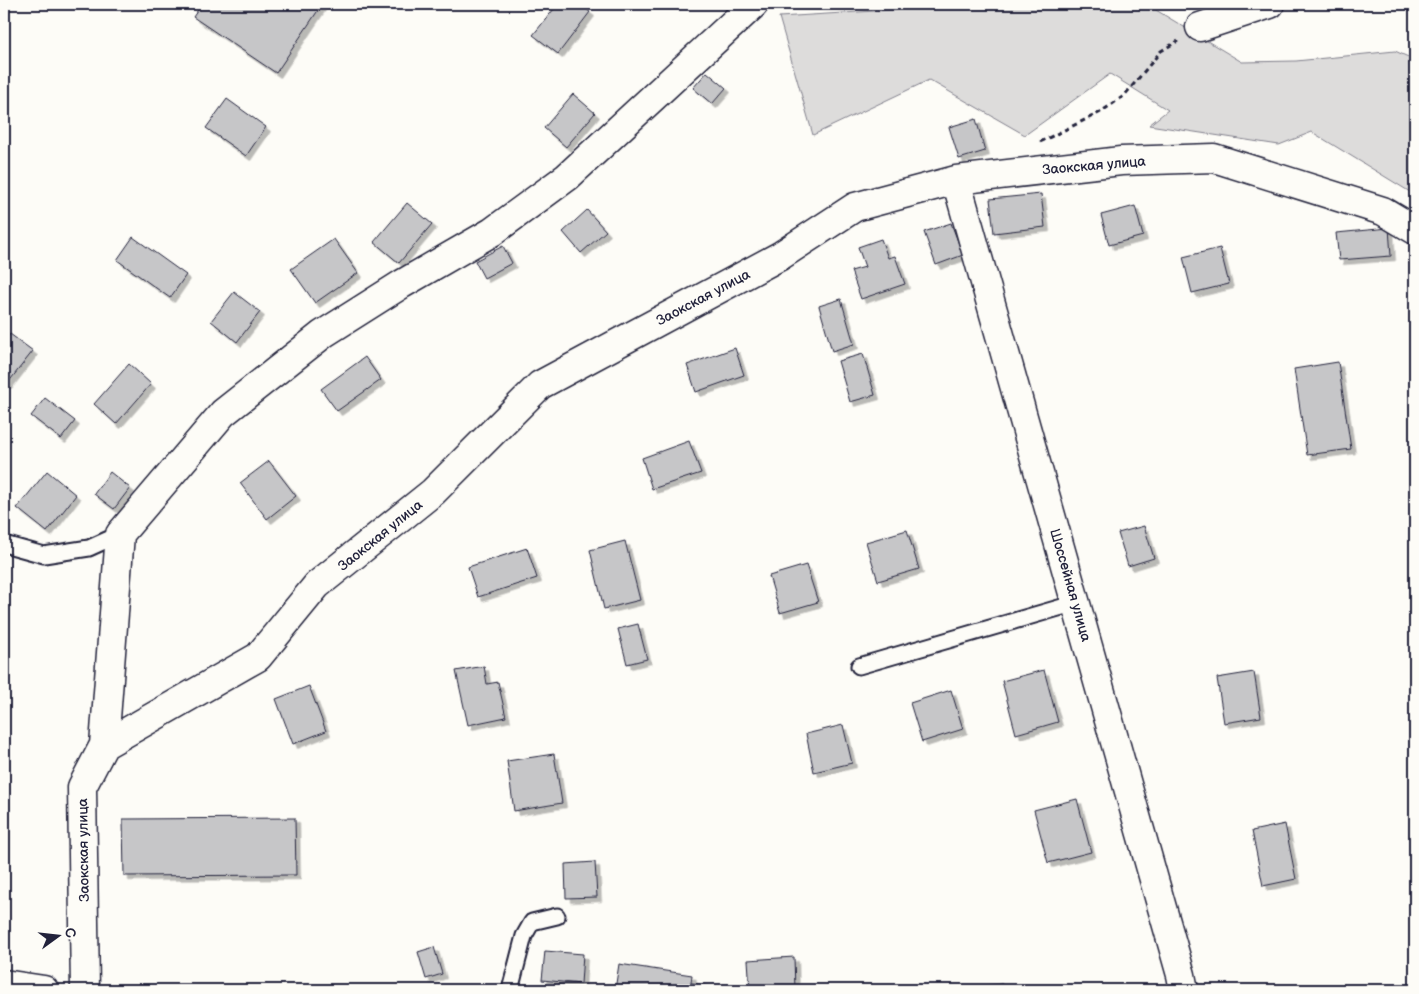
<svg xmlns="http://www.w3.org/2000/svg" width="1419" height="994" font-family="'Balsamiq Sans',sans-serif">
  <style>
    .green { fill: #dddcdb; stroke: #807f8b }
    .building { fill: #c6c6c8; stroke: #22223b; filter: url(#shadow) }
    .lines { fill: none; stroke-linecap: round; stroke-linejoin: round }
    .service-casing { stroke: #22223b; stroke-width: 19 }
    .minor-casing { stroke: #22223b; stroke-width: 31 }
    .secondary-casing { stroke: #22223b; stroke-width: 31 }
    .path { stroke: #22223b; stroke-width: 3; stroke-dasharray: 5 4; stroke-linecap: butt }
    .service { stroke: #fdfcf7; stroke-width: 15 }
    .minor { stroke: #fdfcf7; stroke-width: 28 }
    .secondary { stroke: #fdfcf7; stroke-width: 28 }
    .labels { text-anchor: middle; stroke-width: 4; stroke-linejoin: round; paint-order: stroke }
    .street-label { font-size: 14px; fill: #22223b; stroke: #fdfcf7 }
  </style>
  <defs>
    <filter id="shadow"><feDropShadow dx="4.5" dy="4.5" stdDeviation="0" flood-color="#0004"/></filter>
  </defs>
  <rect width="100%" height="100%" fill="#fdfcf7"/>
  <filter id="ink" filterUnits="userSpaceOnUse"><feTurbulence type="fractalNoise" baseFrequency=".02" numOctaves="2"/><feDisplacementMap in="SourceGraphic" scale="10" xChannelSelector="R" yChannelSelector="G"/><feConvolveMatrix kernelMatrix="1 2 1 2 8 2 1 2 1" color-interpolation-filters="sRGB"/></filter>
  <g filter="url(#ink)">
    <!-- green -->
    <path class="green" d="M908,4H1060L1073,8L1123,4H1146L1242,62L1296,61L1395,51L1415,60V195L1312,132L1279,145L1149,125L1168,110L1110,74L1025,135L929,80L813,135L779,17L907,9Z"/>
    <!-- building -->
    <path class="building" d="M202,4H317L321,6L276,73L193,17Z
      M558,4H579L590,12L558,54L533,35Z
      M707,72L726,88L712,104L693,88Z
      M573,94L595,113L566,147L544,128Z
      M227,99L266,127L246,156L206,128Z
      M976,119L985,151L959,159L949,127Z
      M1041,194L1045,227L994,233L990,199Z
      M407,203L432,224L399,263L374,242Z
      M1135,206L1143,236L1109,245L1101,215Z
      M587,210L606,231L581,253L563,232Z
      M951,223L963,255L936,265L924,232Z
      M1389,228L1391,256L1339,260L1336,233Z
      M133,237L186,275L170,298L117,260Z
      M334,239L358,273L315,303L291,269Z
      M881,239L888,258L895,256L905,284L861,299L851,271L865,267L858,247Z
      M503,246L512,263L484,278L475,261Z
      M1220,248L1229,284L1192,293L1183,257Z
      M234,292L260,312L237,342L211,321Z
      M841,299L854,344L832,351L819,306Z
      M10,334L33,351L7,384L4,382V342Z
      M735,348L744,375L696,392L687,365Z
      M863,354L875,395L850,402L838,361Z
      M365,357L381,380L337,411L321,389Z
      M1338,362L1351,449L1307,455L1294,369Z
      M129,364L151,384L116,424L94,404Z
      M45,398L75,421L61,439L31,416Z
      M689,441L701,473L652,489L642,458Z
      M269,461L296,496L267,519L240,483Z
      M47,471L76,495L47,532L17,508Z
      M110,472L130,488L114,509L94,494Z
      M1144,526L1154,558L1128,566L1118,533Z
      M907,530L919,569L878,581L866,542Z
      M625,541L640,600L604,609L590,550Z
      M527,548L537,578L478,597L468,567Z
      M806,565L818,602L780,613L769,576Z
      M638,624L647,659L627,664L618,629Z
      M484,666L487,684L498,682L506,717L468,725L456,671Z
      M1044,670L1058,722L1016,734L1002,681Z
      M1254,672L1261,717L1224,723L1217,678Z
      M309,686L326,731L293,744L276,699Z
      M951,690L963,729L922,742L910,703Z
      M843,725L852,763L814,772L806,734Z
      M554,754L562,803L514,811L507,761Z
      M1077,799L1091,852L1048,863L1034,810Z
      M295,818L296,875L124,876L123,819Z
      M1285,824L1296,879L1263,886L1252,831Z
      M595,862L597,897L566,898L565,864Z
      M434,947L442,974L426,979L418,952Z
      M545,951L583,954L581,984L542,980Z
      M794,957L795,990H750L748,960Z
      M619,964L692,975L691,983L715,987V990H615Z
      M1002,984L1003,990H962L961,988Z"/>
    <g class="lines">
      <!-- service casing -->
      <g class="service-casing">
        <path id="service" d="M4,544L44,555L89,548L120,534
          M859,666L1076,603
          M510,990L524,936L532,922L557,916"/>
      </g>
      <!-- minor casing -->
      <g class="minor-casing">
        <path id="minor" d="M1200,27L1270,4
          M956,180L1181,975L1184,990
          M104,745L120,534L223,413L323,334L402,284L492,232L567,177L754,4
          M85,990L82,787L104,745L258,657L317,585L433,492L540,385L780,256L855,207L956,180L1121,161L1214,158L1383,211L1415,230"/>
      </g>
      <!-- secondary casing -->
      <g class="secondary-casing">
        <path id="secondary" d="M4,984L44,990"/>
      </g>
      <!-- path -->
      <path class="path" d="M1040,142L1099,113L1124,96L1161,51L1178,41"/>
      <!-- service -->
      <use href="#service" class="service"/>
      <!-- minor -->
      <use href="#minor" class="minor"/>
      <!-- secondary -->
      <use href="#secondary" class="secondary"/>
    </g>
  </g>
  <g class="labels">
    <!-- street labels -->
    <g class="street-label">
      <text transform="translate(1094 165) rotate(-5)" y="5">Заокская улица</text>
      <text transform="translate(703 297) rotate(-28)" y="5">Заокская улица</text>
      <text transform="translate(380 535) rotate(-39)" y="5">Заокская улица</text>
      <text transform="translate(1071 585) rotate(74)" y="5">Шоссейная улица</text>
      <text transform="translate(83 850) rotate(-91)" y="5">Заокская улица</text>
    </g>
  </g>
  <!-- margin -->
  <rect width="1419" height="994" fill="none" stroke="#fdfcf7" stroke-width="20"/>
  <rect x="10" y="10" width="1399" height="974" fill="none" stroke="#22223b" stroke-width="2" filter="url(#ink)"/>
  <!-- north arrow -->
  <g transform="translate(58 936) rotate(75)" stroke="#fdfcf7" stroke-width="4" paint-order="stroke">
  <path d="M0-4L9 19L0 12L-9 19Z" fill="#22223b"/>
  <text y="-8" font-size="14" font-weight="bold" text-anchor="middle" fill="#22223b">С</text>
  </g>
</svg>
